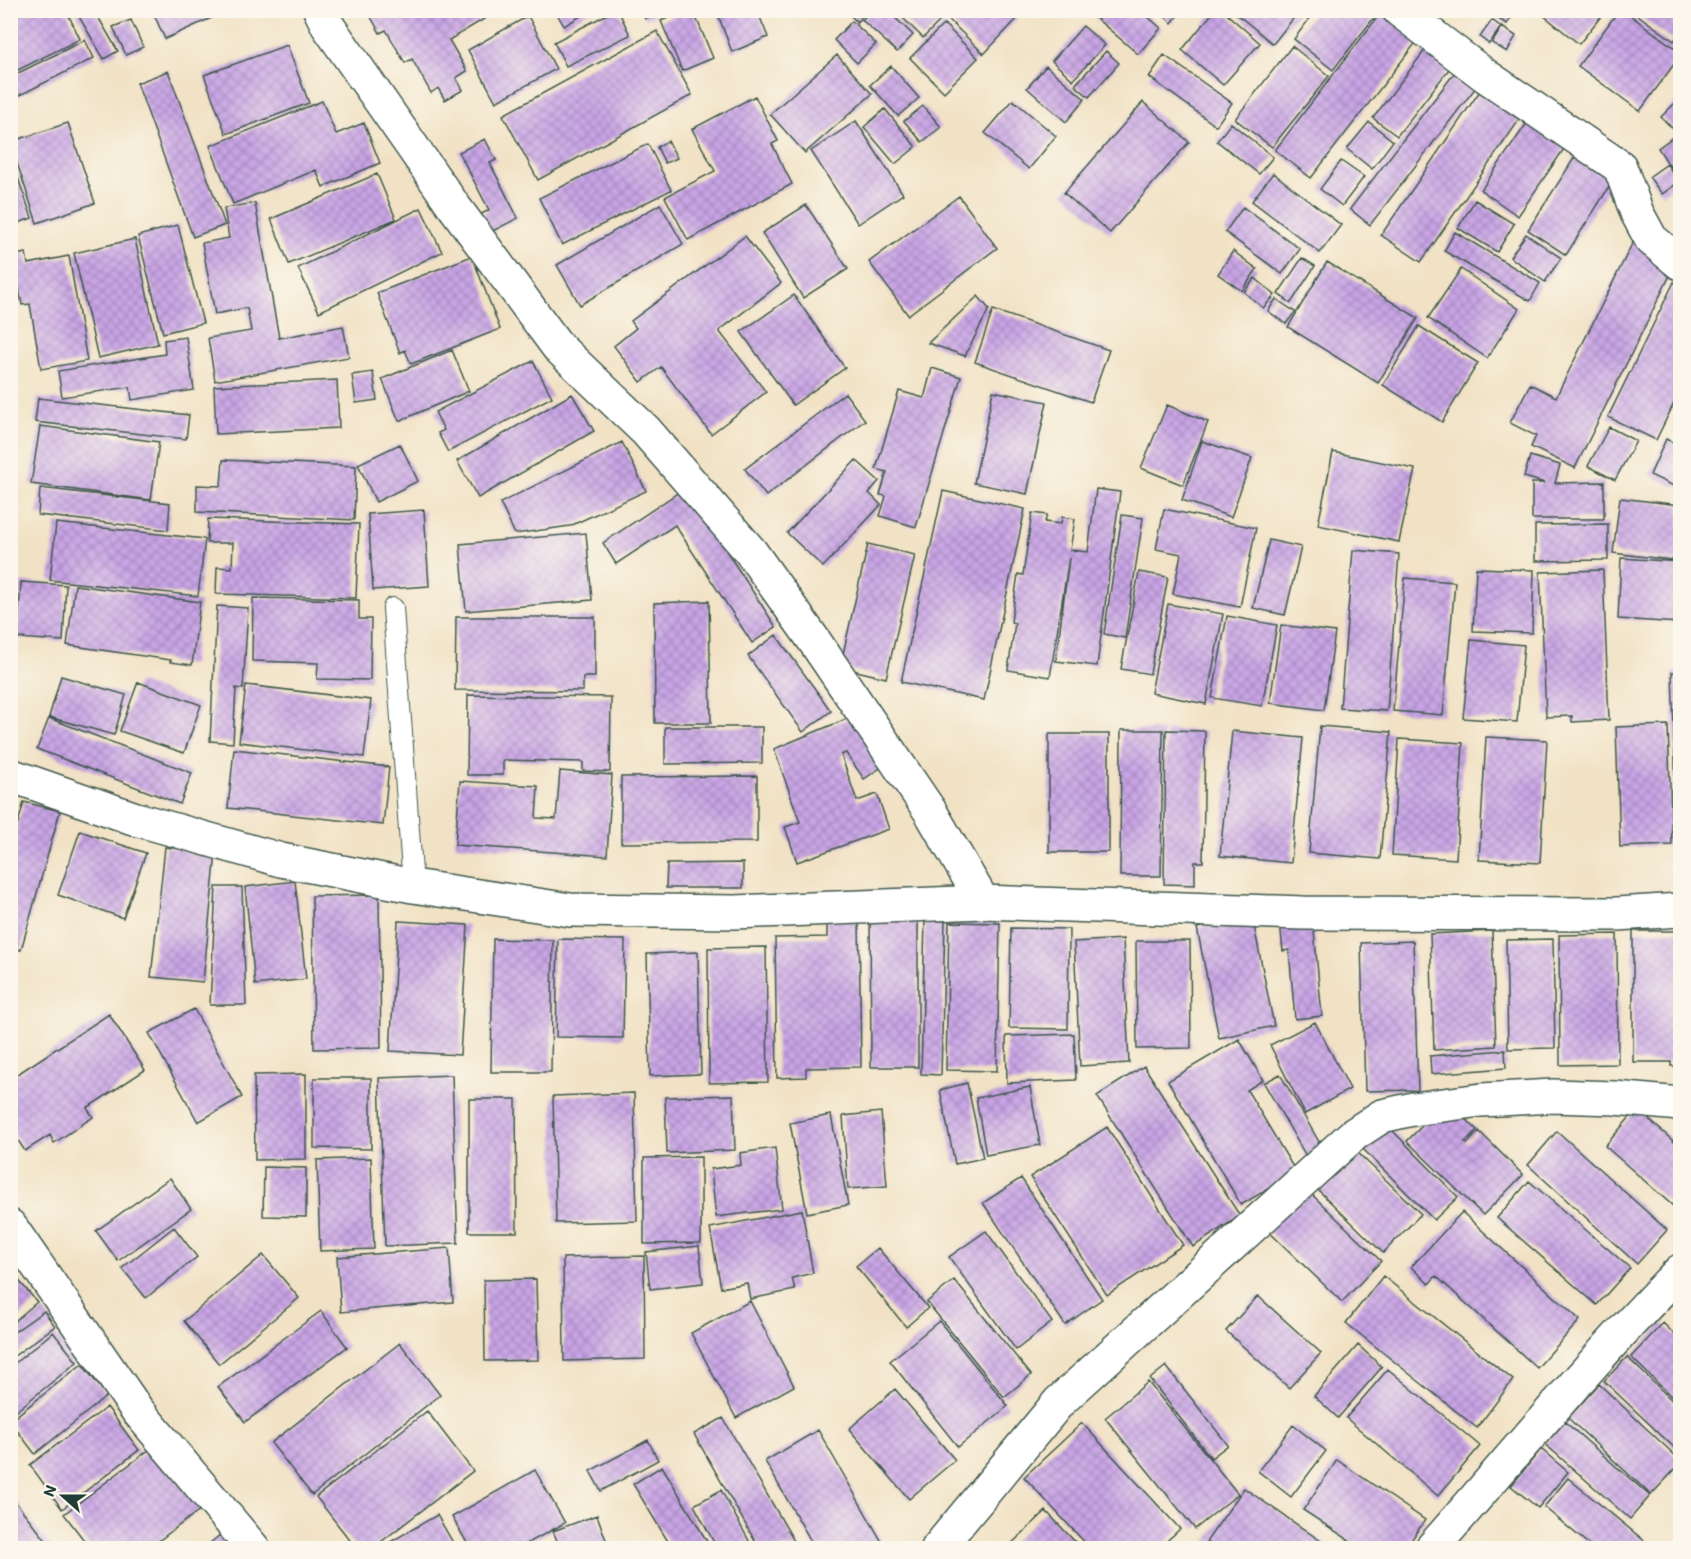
<svg xmlns="http://www.w3.org/2000/svg" width="1691" height="1559" font-family="Itim,sans-serif">
  <style>
    .building { fill: url(#building-cross-hatch) }
    .lines { fill: none; stroke-linecap: round; stroke-linejoin: round }
    .lane-casing { stroke: #3e564a; stroke-width: 22 }
    .street-casing { stroke: #3e564a; stroke-width: 36 }
    .lane { stroke: #fff; stroke-width: 20 }
    .street { stroke: #fff; stroke-width: 33 }
  </style>
  <defs>
    <pattern id="building-cross-hatch" width="8" height="8" patternUnits="userSpaceOnUse" patternTransform="scale(1.5)"><rect width="8" height="8" fill="#c9a4e6"/><path d="M0 0l8 8M0 8l8-8" fill="none" stroke="#a387bb"/></pattern>
  </defs>
  <rect width="100%" height="100%" fill="#fbf7ec"/>
  <filter id="ink" filterUnits="userSpaceOnUse"><feTurbulence type="fractalNoise" baseFrequency=".0167" numOctaves="2"/><feDisplacementMap in="SourceGraphic" scale="12" xChannelSelector="R" yChannelSelector="G"/><feConvolveMatrix kernelMatrix="1 2 1 2 8 2 1 2 1" color-interpolation-filters="sRGB"/></filter>
  <filter id="wash" filterUnits="userSpaceOnUse"><feTurbulence type="fractalNoise" baseFrequency=".008" numOctaves="4" result="noise"/><feDisplacementMap in="SourceGraphic" scale="24" xChannelSelector="R" yChannelSelector="G"/><feGaussianBlur stdDeviation="1.35" result="paint"/><feColorMatrix in="noise" values="0 0 0 0 0 0 0 0 0 0 0 0 0 0 0 0 0 1.4 0 .05"/><feComposite in="paint" operator="in"/></filter>
  <g filter="url(#wash)">
    <rect width="100%" height="100%" fill="#f1e2c5"/>
    <g id="blocks">
      <!-- building -->
      <path class="building" d="M24,10H66L80,39L10,74V17Z
        M75,10H94L118,51L104,59Z
        M152,10H229L165,39Z
        M367,10H499L449,40L467,71L456,78L463,90L445,100L438,88L431,93L412,59L405,63L386,30L380,33Z
        M555,10H591L564,26Z
        M615,10H618L630,35L566,66L554,42Z
        M641,10H663L645,19Z
        M686,10H693L713,58L682,71L661,21Z
        M721,10H757L768,37L732,52L717,12Z
        M845,10H868L857,22Z
        M871,10H887L913,35L897,52L862,20Z
        M895,10H951L923,38Z
        M958,10H1009L1017,19L984,54L949,20Z
        M1092,10H1140L1161,28L1138,54L1090,13Z
        M1157,10H1182L1172,23Z
        M1215,10H1222L1260,43L1223,85L1182,50Z
        M1232,10H1300L1273,44Z
        M1316,10H1370L1376,15L1333,70L1294,39Z
        M1383,10L1421,36L1311,178L1275,150Z
        M1483,10H1510L1514,13L1507,24Z
        M1537,10H1606L1579,44Z
        M1619,10H1623L1680,52V56L1640,111L1578,66Z
        M1631,10H1680V32L1674,41Z
        M528,16L556,69L496,102L468,50Z
        M131,20L143,47L126,55L113,27Z
        M1492,20L1501,27L1489,44L1480,37Z
        M852,21L876,44L857,63L834,40Z
        M944,24L978,58L944,92L910,58Z
        M1083,26L1105,45L1073,80L1052,61Z
        M1502,27L1516,36L1507,52L1492,43Z
        M657,31L692,95L538,180L503,115Z
        M85,40L94,58L10,100V77Z
        M287,45L309,103L226,134L204,75Z
        M1429,45L1453,64L1397,136L1373,118Z
        M1292,46L1329,76L1272,147L1235,119Z
        M1106,51L1119,63L1089,97L1075,85Z
        M837,55L872,94L805,153L770,114Z
        M1164,55L1232,103L1216,126L1149,77Z
        M891,66L919,98L898,116L870,85Z
        M1046,66L1085,99L1066,122L1027,88Z
        M1459,67L1480,82L1370,225L1350,209Z
        M168,71L225,225L193,237L137,83Z
        M1484,85L1524,113L1421,262L1381,235Z
        M755,96L778,141L772,144L792,184L688,240L665,197L715,171L692,129Z
        M1680,98V128L1676,132L1661,117Z
        M1013,100L1056,136L1029,169L985,133Z
        M322,101L336,134L364,123L380,163L323,187L316,170L233,204L210,146Z
        M1143,102L1189,142L1110,233L1064,193Z
        M923,106L941,127L922,142L904,121Z
        M885,109L916,147L895,164L864,127Z
        M1529,120L1566,146L1518,216L1481,190Z
        M856,121L903,194L858,224L811,151Z
        M1369,122L1393,141L1372,169L1347,149Z
        M68,123L95,203L37,223L10,142Z
        M1231,123L1273,157L1259,174L1217,141Z
        M1680,132V182L1658,148Z
        M485,139L496,160L490,163L518,218L485,235L476,217L489,210L459,152Z
        M668,141L677,158L665,163L657,147Z
        M648,144L671,190L562,245L539,198Z
        M1580,149L1618,173L1566,255L1528,230Z
        M10,155L32,218L10,226Z
        M1341,161L1364,177L1342,206L1320,189Z
        M1667,164L1679,182L1662,194L1649,177Z
        M1273,173L1341,225L1320,253L1252,201Z
        M377,174L396,219L289,264L271,219Z
        M959,196L997,248L908,315L869,262Z
        M1475,200L1514,224L1497,252L1458,228Z
        M255,203L279,338L343,326L349,357L215,381L208,338L251,331L247,308L215,314L202,243L229,238L224,208Z
        M660,204L683,244L580,305L557,265Z
        M806,205L848,269L803,298L762,233Z
        M1243,207L1300,249L1282,274L1225,232Z
        M421,208L442,252L319,312L298,268Z
        M178,225L203,323L163,333L138,236Z
        M1455,232L1540,283L1530,301L1444,251Z
        M1526,234L1561,258L1545,282L1510,257Z
        M745,236L781,283L719,331L766,392L711,434L661,367L641,382L614,346L636,328L631,321Z
        M135,239L158,344L98,358L74,253Z
        M1633,242L1676,263L1575,468L1531,447L1536,436L1510,423L1530,384L1556,397Z
        M1233,251L1257,269L1242,291L1218,274Z
        M26,253L28,264L69,256L87,361L41,369L30,304L22,305L16,272L11,273L10,269V256Z
        M472,256L500,329L411,364L405,350L400,353L377,293Z
        M1302,258L1315,266L1291,303L1278,294Z
        M1327,262L1418,318L1378,383L1288,327Z
        M1461,269L1519,309L1487,358L1428,318Z
        M1255,278L1275,295L1263,308L1244,292Z
        M1674,282L1680,285V391L1656,440L1608,417Z
        M794,295L845,368L793,405L741,332Z
        M978,296L989,309L965,356L928,343Z
        M1276,299L1295,312L1286,324L1268,311Z
        M993,310L1109,350L1091,402L975,362Z
        M1419,326L1478,363L1442,422L1383,385Z
        M186,337L194,390L132,400L130,387L62,397L58,371L165,354L164,340Z
        M452,350L469,391L399,421L382,379Z
        M533,361L552,397L448,452L438,433L444,430L435,412Z
        M932,368L961,377L916,527L880,516L886,496L880,495L887,472L876,469L899,391L924,398Z
        M373,372L377,400L356,403L352,375Z
        M337,380L339,428L216,434L214,386Z
        M993,391L1047,402L1027,494L974,483Z
        M845,393L865,420L766,496L745,469Z
        M572,394L594,431L478,498L457,461Z
        M38,398L189,415L186,439L35,422Z
        M1167,405L1208,422L1183,485L1141,468Z
        M40,426L159,442L151,500L31,484Z
        M1609,427L1636,441L1615,480L1588,466Z
        M1666,439L1680,446V489L1650,475Z
        M1202,441L1252,458L1231,517L1182,500Z
        M622,442L646,491L570,526L515,534L500,503Z
        M400,444L418,481L376,502L358,464Z
        M1333,452L1415,469L1399,542L1318,525Z
        M1530,456L1560,465L1555,483L1604,482V519H1532V483H1545L1524,477Z
        M223,460L356,466L354,520L197,512V485L221,486Z
        M856,460L879,481L869,493L881,505L823,567L787,533Z
        M40,488L170,503L168,530L38,515Z
        M685,488L776,627L752,643L675,525L616,564L603,543Z
        M1096,489L1120,492L1097,666L1056,661L1069,558L1050,677L1008,670L1015,623L1011,622L1018,574L1023,575L1032,513L1047,515L1045,522L1061,524L1062,517L1075,519L1070,550L1088,552Z
        M943,491L1025,509L984,700L901,682Z
        M1620,498L1680,505V561L1613,553Z
        M1164,509L1256,528L1240,607L1173,594L1181,554L1156,549Z
        M424,510L429,586L373,590L368,514Z
        M1122,515L1143,518L1125,638L1104,634Z
        M208,519L359,524L356,598L216,594L217,567L232,568L233,543H207Z
        M56,523L205,539L198,596L50,580Z
        M1608,524V560L1535,561V525Z
        M586,533L592,600L466,611L460,544Z
        M1269,540L1301,547L1285,615L1253,608Z
        M868,544L915,555L886,678L840,667Z
        M1353,550L1399,554L1387,711L1340,708Z
        M1621,558L1680,562V623L1618,619Z
        M1476,568L1534,570L1532,633L1473,631Z
        M1603,570L1609,720L1572,722V716L1546,717L1540,572Z
        M1139,572L1168,577L1150,674L1121,669Z
        M1405,578L1455,582L1443,715L1393,711Z
        M21,582L66,585L63,641L17,638Z
        M75,585L200,602L192,665L170,662L171,660L67,645Z
        M253,598L359,600V619H371L370,680L317,679L318,663L252,661Z
        M709,601L711,723H655L654,603Z
        M1168,604L1223,614L1206,704L1151,693Z
        M217,606L248,608L243,689L236,688L233,743L210,741Z
        M1227,616L1277,625L1262,706L1212,698Z
        M456,617H595V677H583V691L455,690Z
        M1281,625L1335,632L1324,710L1270,703Z
        M776,635L831,711L803,732L748,656Z
        M1471,640L1524,645L1517,722L1463,718Z
        M1672,672H1680V849L1678,850Z
        M61,676L126,695L114,735L49,717Z
        M138,682L201,705L184,753L120,731Z
        M246,685L371,700L364,757L239,742Z
        M468,695L611,697L610,772L583,771V762L503,760V775H467Z
        M851,717L886,764L864,779L846,753L841,755L857,801L877,794L889,829L797,862L785,827L800,822L774,749Z
        M49,718L192,773L180,804L37,749Z
        M1668,725L1672,845L1620,847L1616,727Z
        M1320,726L1391,732L1380,859L1309,853Z
        M665,727H762V763L665,764Z
        M1121,730H1163L1161,876H1120Z
        M1166,730L1205,731L1203,862H1195V885L1164,884Z
        M1232,731L1303,738L1291,863L1220,856Z
        M1049,734H1109V852H1049Z
        M1486,737L1547,740L1540,863L1479,860Z
        M1399,739L1463,743L1456,859L1392,855Z
        M234,749L389,767L383,825L228,808Z
        M560,771L612,775L607,856L455,845L460,781L538,786L536,818L556,819Z
        M757,776V842L621,843V777Z
        M24,802L60,811L21,950L10,947V851Z
        M80,831L146,853L123,918L58,895Z
        M165,847L216,853L203,982L151,977Z
        M743,863V888H666L667,864Z
        M295,881L306,979L255,985L245,887Z
        M216,887H242L246,1005H210Z
        M379,895L381,1048L314,1049L312,896Z
        M870,911H918V1067H871Z
        M1252,916L1274,1026L1219,1038L1197,928Z
        M859,918L861,1067L806,1068V1077L777,1078L775,938L827,937V919Z
        M925,920L945,921L941,1075L921,1074Z
        M1313,920L1322,1016L1295,1019L1289,950L1283,951L1280,923Z
        M398,921L468,925L460,1055L390,1051Z
        M949,922L1000,923L997,1071L946,1070Z
        M1011,928L1069,929L1068,1029L1009,1028Z
        M1492,931L1496,1046L1434,1050L1430,934Z
        M1633,931H1680V1066H1671V1062H1633Z
        M1617,934L1618,1064L1560,1065L1559,935Z
        M493,939L553,940L551,1072H491Z
        M558,939L625,940L623,1038L556,1037Z
        M1123,939L1129,1063L1080,1066L1074,942Z
        M1553,939L1555,1048L1508,1049L1506,940Z
        M1136,941H1190L1191,1048L1137,1049Z
        M1413,941L1418,1090L1365,1091L1361,943Z
        M766,947L768,1082L709,1083L708,948Z
        M698,952L701,1074L650,1076L647,954Z
        M194,1009L242,1097L198,1122L149,1033Z
        M109,1014L145,1070L87,1108L93,1117L54,1143L50,1135L25,1151L10,1128V1079Z
        M1315,1022L1350,1089L1305,1114L1270,1045Z
        M1074,1034L1076,1080L1007,1083L1006,1036Z
        M1239,1039L1263,1080L1247,1090L1296,1172L1241,1205L1168,1081Z
        M1505,1050L1506,1068L1431,1074L1430,1056Z
        M1144,1066L1240,1216L1193,1247L1097,1096Z
        M306,1074V1159L255,1160L254,1075Z
        M1280,1074L1326,1154L1310,1163L1264,1083Z
        M452,1075L458,1243L385,1246L379,1078Z
        M314,1078H371V1149L314,1148Z
        M967,1083L983,1158L955,1164L940,1090Z
        M1030,1087L1040,1145L986,1155L976,1098Z
        M634,1093L637,1221L556,1223L553,1096Z
        M733,1095L735,1150L667,1153L665,1097Z
        M469,1099H516L517,1232H469Z
        M1454,1107L1477,1130L1465,1142L1467,1144L1479,1131L1523,1175L1483,1215L1407,1141L1434,1114Z
        M1637,1109L1680,1147V1212L1605,1146Z
        M881,1112L887,1186L848,1189L843,1116Z
        M831,1115L848,1205L807,1213L790,1123Z
        M1386,1124L1458,1197L1434,1220L1362,1148Z
        M1107,1127L1183,1245L1107,1295L1030,1177Z
        M1557,1131L1667,1230L1637,1264L1528,1165Z
        M775,1148L782,1209L716,1217L711,1169L741,1165L740,1153Z
        M1354,1149L1421,1214L1383,1253L1316,1188Z
        M701,1157V1243L644,1244V1158Z
        M371,1158L374,1249L320,1251L317,1160Z
        M264,1167L306,1168V1217L263,1216Z
        M170,1178L191,1209L118,1261L96,1231Z
        M1021,1178L1102,1299L1065,1325L983,1203Z
        M1529,1181L1630,1268L1597,1305L1497,1218Z
        M1304,1187L1381,1261L1342,1302L1265,1228Z
        M802,1210L813,1273L792,1278L795,1290L750,1299L747,1283L721,1288L710,1228Z
        M1462,1212L1580,1320L1537,1368L1436,1276L1429,1284L1411,1267Z
        M174,1227L197,1257L146,1298L122,1268Z
        M986,1231L1052,1322L1016,1350L949,1257Z
        M699,1246L703,1283L650,1289L646,1252Z
        M449,1248L453,1302L341,1312L337,1257Z
        M878,1248L928,1308L906,1327L856,1266Z
        M263,1255L299,1298L219,1364L184,1321Z
        M644,1256L645,1359L564,1361L563,1258Z
        M10,1270L37,1302L10,1325Z
        M1383,1276L1513,1380L1477,1428L1346,1323Z
        M536,1279L538,1360L485,1361L484,1280Z
        M954,1280L1031,1375L1004,1397L927,1302Z
        M1258,1296L1321,1353L1289,1388L1226,1331Z
        M750,1301L794,1386L736,1418L691,1333Z
        M44,1311L55,1326L10,1359V1335Z
        M321,1311L347,1347L245,1422L218,1387Z
        M939,1321L1008,1406L958,1447L890,1361Z
        M1663,1323L1680,1340V1405L1631,1357Z
        M53,1332L77,1362L10,1416V1367Z
        M400,1343L440,1395L312,1495L271,1443Z
        M1358,1345L1382,1367L1338,1418L1314,1396Z
        M1627,1357L1680,1408V1453L1604,1381Z
        M82,1364L107,1396L35,1454L10,1421Z
        M1166,1366L1228,1445L1211,1458L1150,1379Z
        M1388,1369L1480,1446L1438,1496L1346,1418Z
        M1148,1382L1238,1494L1195,1529L1105,1418Z
        M1599,1384L1680,1460V1464L1651,1495L1568,1418Z
        M895,1389L955,1460L909,1499L849,1429Z
        M107,1407L139,1450L62,1509L30,1465Z
        M427,1411L473,1471L373,1548H356L316,1497Z
        M723,1418L798,1548H759L694,1434Z
        M1565,1422L1650,1496L1630,1519L1545,1444Z
        M1082,1423L1180,1529L1159,1548H1090L1024,1477Z
        M1293,1425L1326,1451L1291,1497L1258,1471Z
        M818,1430L882,1542L871,1548H815L765,1461Z
        M648,1440L658,1460L601,1491L590,1471Z
        M158,1443L205,1506L149,1548H90L64,1514Z
        M1541,1449L1568,1472L1538,1508L1511,1486Z
        M1337,1460L1425,1520L1406,1548H1361L1303,1510Z
        M662,1466L711,1548H672L633,1484Z
        M535,1470L565,1523L519,1548H470L452,1517Z
        M1568,1478L1653,1548H1593L1544,1507Z
        M1244,1488L1331,1548H1216L1206,1542Z
        M721,1490L753,1548H717L694,1505Z
        M10,1495L52,1548H10Z
        M1046,1511L1081,1548H1007Z
        M437,1515L456,1548H380Z
        M597,1515L609,1548H560L553,1531Z
        M220,1535L231,1548H204Z"/>
    </g>
  </g>
  <g filter="url(#ink)">
    <use href="#blocks" fill-opacity="0" stroke="#3e564a" stroke-width="1.5"/>
    <g class="lines">
      <!-- lane casing -->
      <g class="lane-casing">
        <path id="lane" d="M393,608L413,886"/>
      </g>
      <!-- street casing -->
      <g class="street-casing">
        <path id="street" d="M320,10L328,26L453,205L558,347L646,431L751,552L813,639L930,811L983,902
          M1399,10L1486,76L1620,167L1637,213L1651,239L1680,263
          M10,775L136,819L281,860L413,886L570,910L735,912L983,902L1303,913L1617,914L1680,910
          M10,1226L137,1410L253,1548
          M938,1548L1059,1402L1353,1135L1382,1116L1413,1109L1481,1100L1553,1096L1615,1098L1680,1104
          M1432,1548C1514,1455 1593,1359 1680,1271"/>
      </g>
      <!-- lane -->
      <use href="#lane" class="lane"/>
      <!-- street -->
      <use href="#street" class="street"/>
    </g>
  </g>
  <!-- margin -->
  <rect width="1691" height="1559" fill="none" stroke="#fbf7ec" stroke-width="36"/>
  <!-- north arrow -->
  <g transform="translate(63 1496) rotate(291)" stroke="#fbf7ec" stroke-width="4.5" paint-order="stroke">
  <path d="M0-4.5L10 22L0 15L-10 22Z" fill="#1f3d34"/>
  <text y="-9" font-size="16" font-weight="bold" text-anchor="middle" fill="#1f3d34">N</text>
  </g>
</svg>
